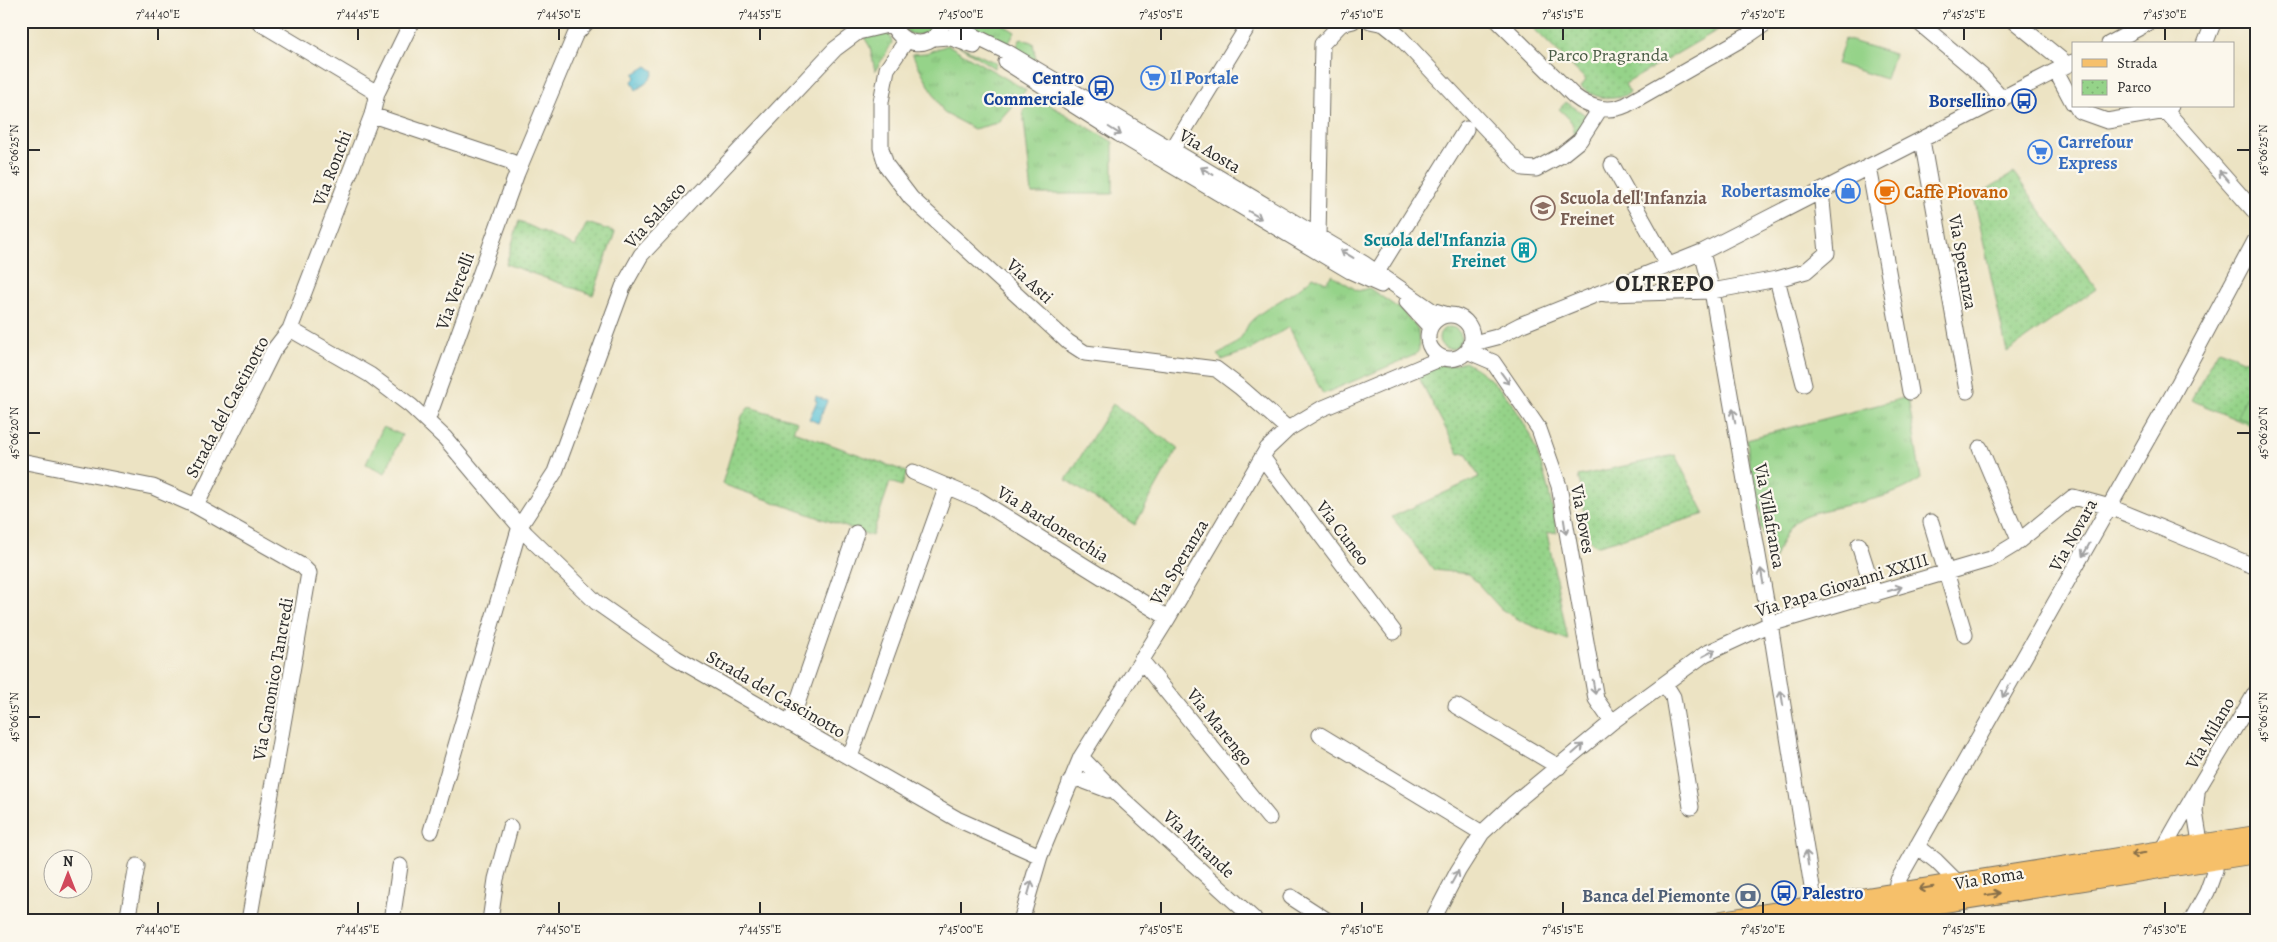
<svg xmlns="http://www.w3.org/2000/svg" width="2277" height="942" font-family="Alegreya,serif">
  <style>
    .grass { fill: url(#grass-tufts); stroke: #607f5a }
    .park { fill: url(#park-dots); stroke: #607f5a }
    .pitch { fill: #95d389; stroke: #607f5a }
    .water { fill: url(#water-ripples); stroke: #427680 }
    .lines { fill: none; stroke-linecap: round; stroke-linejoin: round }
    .minor-casing { stroke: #6f6b60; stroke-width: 17 }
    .major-casing { stroke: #6f6b60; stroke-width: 22 }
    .minor { stroke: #fff; stroke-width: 15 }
    .major { stroke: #f6c06b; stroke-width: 20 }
    .oneway { stroke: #a0a0a0 }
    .oneway2 { stroke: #866e48 }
    .ticks { fill: none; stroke: #2b2b2b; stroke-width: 2 }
    .labels { text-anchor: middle; stroke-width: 4.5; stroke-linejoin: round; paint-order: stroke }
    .park-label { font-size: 18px; fill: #4b5d47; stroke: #fbf7ec }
    .transit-label { font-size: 18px; font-weight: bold; fill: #164399; stroke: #fbf7ec; text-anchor: end }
    .shop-label { font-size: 18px; font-weight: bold; fill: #366cbe; stroke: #fbf7ec; text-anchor: start }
    .street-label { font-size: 18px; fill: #2b2b2b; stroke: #fbf7ec }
    .food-label { font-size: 18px; font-weight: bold; fill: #c56008; stroke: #fbf7ec; text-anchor: start }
    .education-label { font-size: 18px; font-weight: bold; fill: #785e54; stroke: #fbf7ec; text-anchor: start }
    .culture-label { font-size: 18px; font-weight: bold; fill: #0d838f; stroke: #fbf7ec; text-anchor: end }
    .service-label { font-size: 18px; font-weight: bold; fill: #4e5e75; stroke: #fbf7ec; text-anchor: end }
    .district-label { font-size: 22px; font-weight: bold; letter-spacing: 1px; fill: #2b2b2b; stroke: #fbf7ec }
    .neatline { fill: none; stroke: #2b2b2b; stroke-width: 2 }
    .ticks-label { font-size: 12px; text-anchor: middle; fill: #2b2b2b }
  </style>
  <defs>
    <pattern id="grass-tufts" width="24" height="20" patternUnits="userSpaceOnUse" patternTransform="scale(1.25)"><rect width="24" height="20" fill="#95d389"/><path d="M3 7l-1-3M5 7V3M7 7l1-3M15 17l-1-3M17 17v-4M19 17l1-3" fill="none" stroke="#81b576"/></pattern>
    <pattern id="park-dots" width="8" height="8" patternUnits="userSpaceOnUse" patternTransform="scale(1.25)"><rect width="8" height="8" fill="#95d389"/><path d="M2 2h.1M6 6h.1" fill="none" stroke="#81b576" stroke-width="1.8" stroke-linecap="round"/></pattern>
    <pattern id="water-ripples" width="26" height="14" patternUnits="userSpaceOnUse" patternTransform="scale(1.25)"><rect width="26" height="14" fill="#59c1d6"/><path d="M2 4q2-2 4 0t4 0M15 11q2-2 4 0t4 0" fill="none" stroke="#4a9dae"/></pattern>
  </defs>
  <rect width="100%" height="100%" fill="#fbf7ec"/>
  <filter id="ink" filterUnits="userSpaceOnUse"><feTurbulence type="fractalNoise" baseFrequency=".02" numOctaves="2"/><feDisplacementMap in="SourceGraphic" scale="10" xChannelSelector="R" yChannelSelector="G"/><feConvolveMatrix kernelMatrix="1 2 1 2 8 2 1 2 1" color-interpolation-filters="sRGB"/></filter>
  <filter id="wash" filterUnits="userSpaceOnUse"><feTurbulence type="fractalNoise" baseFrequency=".0096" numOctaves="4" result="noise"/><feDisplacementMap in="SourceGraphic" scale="20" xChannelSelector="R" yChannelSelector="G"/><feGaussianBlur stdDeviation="1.12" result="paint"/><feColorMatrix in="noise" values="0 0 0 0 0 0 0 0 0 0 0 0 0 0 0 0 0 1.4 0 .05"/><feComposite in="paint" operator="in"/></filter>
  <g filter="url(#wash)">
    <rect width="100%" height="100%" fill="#ece3c3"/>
    <!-- grass -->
    <path class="grass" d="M900,21H935C931,34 920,37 908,33Z
      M956,21H997L1015,32L1006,48Z
      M885,33L890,35L892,43L875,71L870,47L864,37Z
      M1021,38L1033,43L1036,60L1014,52Z
      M948,45L1026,90L997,123L974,129L944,113L912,54L926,53Z
      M958,45L996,63L994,68Z
      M1036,97L1113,142V194H1032L1023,111Z
      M1566,102L1587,116L1574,139C1576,124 1570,119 1559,109Z
      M1332,275L1358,291L1369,288L1401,310L1418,329L1419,350L1415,355L1323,394L1289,327L1250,350L1222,360L1217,355C1227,350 1235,345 1242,336C1246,331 1247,324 1252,320C1271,303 1297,294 1313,276L1326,282Z
      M1439 338a11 11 0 1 1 22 0a11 11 0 1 1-22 0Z
      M1908,397L1921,479C1895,497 1864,501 1834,508C1822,511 1804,513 1795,522C1783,533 1778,551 1772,566H1769L1772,557C1767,547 1766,537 1760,527L1762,516L1750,475L1747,439Z"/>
    <!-- park -->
    <path class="park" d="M1526,21H1733L1625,84L1630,93C1614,102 1595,99 1581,87L1586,80Z
      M2014,173L2096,289L2007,352L1974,197Z
      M519,221L575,247L587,223L615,232L593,295L506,264Z
      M2219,349L2243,360L2256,359V428L2191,400Z
      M1465,362C1526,393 1546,469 1557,532L1547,533L1568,640L1523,622L1501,609L1469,574L1434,570L1392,517L1479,477L1466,453L1459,454L1418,376L1437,365H1453Z
      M1113,404L1178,448L1135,525L1066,480Z
      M749,407L797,421L793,431L907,472L902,486L890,482L872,536L722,484L742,416Z
      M1675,455L1705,514L1596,546L1589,540L1585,531L1583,495L1578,476Z"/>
    <!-- pitch -->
    <path class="pitch" d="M1845,39L1894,54L1886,79L1837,64Z
      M2256,373V425L2237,417Z
      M383,427L402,435L385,473L366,464Z"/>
    <!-- water -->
    <path class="water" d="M647,66L654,71C653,80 643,85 636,90L632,81L636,77L634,74Z
      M816,396L827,401L818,423L809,419L817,401L815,400Z"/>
  </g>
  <g filter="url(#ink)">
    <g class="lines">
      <!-- minor casing -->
      <g class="minor-casing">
        <path id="minor" d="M261,21L260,23L377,93
          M891,21C899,45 926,51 941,30
          M950,21L964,31L1007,52L1363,263L1431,310L1448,315
          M1370,21L1384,24L1399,36L1523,168L1536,169L1560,156L1580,140L1600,109
          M1498,21L1574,96C1589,108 1609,113 1626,105L1747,36L1769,21
          M1917,21L1982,76L2003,99
          M2014,21L2068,65
          M935,38L948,37L974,46
          M906,41L887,69L881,102V148L886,165L911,198L1068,342L1085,353L1216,369L1241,388L1288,429
          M2109,44L2152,21
          M2205,44L2214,21
          M1006,62L1119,134L1350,271L1381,285
          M2056,71L2073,103
          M2076,106L2079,111L2107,121L2166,111L2171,106
          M2166,111L2256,213
          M372,115L512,162L517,173L427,421
          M1922,140L1967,391
          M1172,150L1251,21
          M1612,165L1668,265
          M1869,167L1910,392
          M517,173L575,35L588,21
          M1318,236L1322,44L1341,24L1353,21
          M1702,252L1712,291L1770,624L1815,906
          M1777,279L1804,384
          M1372,280L1466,129
          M1606,294L1712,291L1777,279L1806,271L1827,253L1821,191
          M1407,302L1430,327
          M1428 337a22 22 0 1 1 44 0a22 22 0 1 1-44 0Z
          M290,329L370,375L411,406L445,438L526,534L596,602L676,658L957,819L1040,856
          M1470,344L1497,337L1520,325L1702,252L2073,62
          M1467,351L1493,362L1539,429L1559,486L1596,699L1612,722
          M1980,448L2019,540
          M1262,457L1394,632
          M21,461L153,487L196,506L302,566L309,573L249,921
          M913,472L979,500L1168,618
          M196,506L273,351L290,329L372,115L377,93L412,21
          M1931,522L1965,635
          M1859,545L1875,595
          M1141,660L1269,818
          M1665,684L1673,697L1691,807
          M1456,706L1559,767
          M790,724L856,533
          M1320,735L1482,833
          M850,757L947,486
          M1081,757L1117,794L1256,921
          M1070,782L1079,779L1108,790
          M431,831L520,526L555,472L623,287L641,255L835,49L858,32L892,24
          M1917,846L1936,861L1958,883
          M2163,850C2192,796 2225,745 2256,692
          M1896,893L1897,882L2173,394L2256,239
          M1291,897L1328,921
          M127,921L137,866
          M392,921L400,866
          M490,921L496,879L510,827
          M1021,921L1040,856L1081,757L1168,618L1267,449L1288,429L1321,409L1442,358
          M1432,921L1458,871L1482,833L1514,803L1612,722L1705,654L1770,624L1991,559L2014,545L2073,497L2110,507L2256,567
          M2191,921L2207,892L2215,870L2203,860L2195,812L2197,793"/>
      </g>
      <!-- major casing -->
      <g class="major-casing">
        <path id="major" d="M1722,921L2256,836
          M1824,921L2256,853"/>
      </g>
      <!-- minor -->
      <use href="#minor" class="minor"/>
      <!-- major -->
      <use href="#major" class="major"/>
    </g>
    <!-- one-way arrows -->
    <defs><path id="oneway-shaft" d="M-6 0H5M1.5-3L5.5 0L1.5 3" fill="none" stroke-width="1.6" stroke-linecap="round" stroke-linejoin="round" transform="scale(1.25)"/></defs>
    <g class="oneway">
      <use href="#oneway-shaft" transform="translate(1115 131) rotate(32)"/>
      <use href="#oneway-shaft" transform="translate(1207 171) rotate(-149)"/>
      <use href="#oneway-shaft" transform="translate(2224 176) rotate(-131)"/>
      <use href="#oneway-shaft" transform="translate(1255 215) rotate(31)"/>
      <use href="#oneway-shaft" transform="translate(1347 254) rotate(-149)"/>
      <use href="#oneway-shaft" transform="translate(1505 378) rotate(54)"/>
      <use href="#oneway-shaft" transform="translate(1734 416) rotate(-100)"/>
      <use href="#oneway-shaft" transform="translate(1565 527) rotate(81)"/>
      <use href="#oneway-shaft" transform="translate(2086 550) rotate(119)"/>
      <use href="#oneway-shaft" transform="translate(1762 576) rotate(-100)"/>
      <use href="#oneway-shaft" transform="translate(1895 589) rotate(-17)"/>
      <use href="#oneway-shaft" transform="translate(1709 653) rotate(-28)"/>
      <use href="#oneway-shaft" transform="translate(1594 687) rotate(80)"/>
      <use href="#oneway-shaft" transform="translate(2006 691) rotate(120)"/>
      <use href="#oneway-shaft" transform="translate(1782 698) rotate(-99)"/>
      <use href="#oneway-shaft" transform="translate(1578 749) rotate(-41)"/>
      <use href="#oneway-shaft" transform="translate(1807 858) rotate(-99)"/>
      <use href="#oneway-shaft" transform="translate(1455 877) rotate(-62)"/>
      <use href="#oneway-shaft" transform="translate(1030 888) rotate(-74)"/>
    </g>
    <g class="oneway2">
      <use href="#oneway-shaft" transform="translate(2138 854) rotate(171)"/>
      <use href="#oneway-shaft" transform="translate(1926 888) rotate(171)"/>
      <use href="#oneway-shaft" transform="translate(1993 894) rotate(-9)"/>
    </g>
  </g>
  <!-- ticks -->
  <path class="ticks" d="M158,28V40M358,28V40M559,28V40M760,28V40M961,28V40M1161,28V40M1362,28V40M1563,28V40M1763,28V40M1964,28V40M2165,28V40M28,150H40M2237,150H2250M28,433H40M2237,433H2250M28,717H40M2237,717H2250M158,902V914M358,902V914M559,902V914M760,902V914M961,902V914M1161,902V914M1362,902V914M1563,902V914M1763,902V914M1964,902V914M2165,902V914"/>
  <!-- icons -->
  <defs>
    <g id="supermarket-ring" transform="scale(1.25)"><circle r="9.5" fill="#fbf7ec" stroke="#3f7fe0" stroke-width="1.5"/><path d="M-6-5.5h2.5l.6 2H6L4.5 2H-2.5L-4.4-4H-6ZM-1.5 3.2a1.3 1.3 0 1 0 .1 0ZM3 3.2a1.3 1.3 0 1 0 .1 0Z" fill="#3f7fe0"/></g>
    <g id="bus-ring" transform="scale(1.25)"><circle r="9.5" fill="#fbf7ec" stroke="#1a4fb4" stroke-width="1.5"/><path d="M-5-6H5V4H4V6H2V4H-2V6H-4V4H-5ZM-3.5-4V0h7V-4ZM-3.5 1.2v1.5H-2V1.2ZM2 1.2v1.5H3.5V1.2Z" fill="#1a4fb4"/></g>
    <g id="shop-ring" transform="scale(1.25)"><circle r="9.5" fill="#fbf7ec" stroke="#3f7fe0" stroke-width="1.5"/><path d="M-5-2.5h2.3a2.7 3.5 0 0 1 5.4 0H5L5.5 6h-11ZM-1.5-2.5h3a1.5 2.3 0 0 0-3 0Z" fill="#3f7fe0"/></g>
    <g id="cafe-ring" transform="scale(1.25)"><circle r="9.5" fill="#fbf7ec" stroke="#e8710a" stroke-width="1.5"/><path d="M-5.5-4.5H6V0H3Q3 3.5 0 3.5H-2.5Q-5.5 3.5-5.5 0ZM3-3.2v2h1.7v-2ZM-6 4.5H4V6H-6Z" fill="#e8710a"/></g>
    <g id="school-ring" transform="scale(1.25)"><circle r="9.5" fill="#fbf7ec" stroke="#8d6e63" stroke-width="1.5"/><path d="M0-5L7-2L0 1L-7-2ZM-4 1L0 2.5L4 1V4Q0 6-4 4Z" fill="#8d6e63"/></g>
    <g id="building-ring" transform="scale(1.25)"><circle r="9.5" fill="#fbf7ec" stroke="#0f9aa8" stroke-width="1.5"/><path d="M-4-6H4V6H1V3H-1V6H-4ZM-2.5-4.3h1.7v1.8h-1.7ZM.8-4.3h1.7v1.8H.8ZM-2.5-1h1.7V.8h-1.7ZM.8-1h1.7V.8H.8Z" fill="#0f9aa8"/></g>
    <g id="bank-ring" transform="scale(1.25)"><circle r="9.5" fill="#fbf7ec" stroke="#5c6f8a" stroke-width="1.5"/><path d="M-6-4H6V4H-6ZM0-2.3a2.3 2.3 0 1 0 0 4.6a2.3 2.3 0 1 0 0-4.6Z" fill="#5c6f8a"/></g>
  </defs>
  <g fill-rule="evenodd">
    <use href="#supermarket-ring" x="1153" y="78"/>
    <use href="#bus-ring" x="1101" y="88"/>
    <use href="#bus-ring" x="2024" y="101"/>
    <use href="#supermarket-ring" x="2040" y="152"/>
    <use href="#shop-ring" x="1848" y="191"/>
    <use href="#cafe-ring" x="1887" y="192"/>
    <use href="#school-ring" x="1543" y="208"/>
    <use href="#building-ring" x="1524" y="250"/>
    <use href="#bus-ring" x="1784" y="893"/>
    <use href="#bank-ring" x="1748" y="896"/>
  </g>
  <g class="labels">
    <!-- park labels -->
    <g class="park-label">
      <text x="1608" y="61">Parco Pragranda</text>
    </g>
    <!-- transit labels -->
    <g class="transit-label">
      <text x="1084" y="84">Centro<tspan x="1084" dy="21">Commerciale</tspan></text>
      <text x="2006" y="107">Borsellino</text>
      <text x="1802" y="899" text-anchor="start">Palestro</text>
    </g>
    <!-- shop labels -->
    <g class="shop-label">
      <text x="1170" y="84">Il Portale</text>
      <text x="2058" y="148">Carrefour<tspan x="2058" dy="21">Express</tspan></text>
      <text x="1830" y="197" text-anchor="end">Robertasmoke</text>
    </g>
    <!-- street labels -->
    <g class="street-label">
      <text transform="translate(1210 151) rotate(31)" y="6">Via Aosta</text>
      <text transform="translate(332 168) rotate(-69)" y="6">Via Ronchi</text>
      <text transform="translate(655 215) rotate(-48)" y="6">Via Salasco</text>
      <text transform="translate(1963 262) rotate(80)" y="6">Via Speranza</text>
      <text transform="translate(1030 281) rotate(43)" y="6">Via Asti</text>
      <text transform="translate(455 291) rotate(-70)" y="6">Via Vercelli</text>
      <text transform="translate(227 407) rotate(-62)" y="6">Strada del Cascinotto</text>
      <text transform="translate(1770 516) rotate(80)" y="6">Via Villafranca</text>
      <text transform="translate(1583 519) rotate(80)" y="6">Via Boves</text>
      <text transform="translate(1053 524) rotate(32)" y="6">Via Bardonecchia</text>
      <text transform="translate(1343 533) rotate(53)" y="6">Via Cuneo</text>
      <text transform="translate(2073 535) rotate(-61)" y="6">Via Novara</text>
      <text transform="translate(1179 562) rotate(-59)" y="6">Via Speranza</text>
      <text transform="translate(1842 585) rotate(-17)" y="6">Via Papa Giovanni XXIII</text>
      <text transform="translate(273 679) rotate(-80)" y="6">Via Canonico Tancredi</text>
      <text transform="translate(776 694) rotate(30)" y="6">Strada del Cascinotto</text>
      <text transform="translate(1220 727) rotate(51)" y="6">Via Marengo</text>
      <text transform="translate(2210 733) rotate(-60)" y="6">Via Milano</text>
      <text transform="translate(1199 844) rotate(43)" y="6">Via Mirande</text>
      <text transform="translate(1989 878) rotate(-9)" y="6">Via Roma</text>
    </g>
    <!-- food labels -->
    <g class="food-label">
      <text x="1904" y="198">Caffè Piovano</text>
    </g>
    <!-- education labels -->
    <g class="education-label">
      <text x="1560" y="204">Scuola dell'Infanzia<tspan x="1560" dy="21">Freinet</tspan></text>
    </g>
    <!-- culture labels -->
    <g class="culture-label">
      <text x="1506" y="246">Scuola del'Infanzia<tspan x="1506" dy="21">Freinet</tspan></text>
    </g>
    <!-- service labels -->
    <g class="service-label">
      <text x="1730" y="902">Banca del Piemonte</text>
    </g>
    <!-- district labels -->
    <g class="district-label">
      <text x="1665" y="291">OLTREPO</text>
    </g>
  </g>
  <!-- margin -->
  <rect width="2277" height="942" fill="none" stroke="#fbf7ec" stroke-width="55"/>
  <!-- legend -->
  <rect x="2072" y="42" width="162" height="65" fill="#fbf7ec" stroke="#a8a59f"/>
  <rect x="2082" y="59" width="25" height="8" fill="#f6c06b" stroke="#a8a59f"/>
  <text x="2117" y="68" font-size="15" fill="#2b2b2b">Strada</text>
  <rect x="2082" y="80" width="25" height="15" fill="url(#park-dots)" stroke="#a8a59f"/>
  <text x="2117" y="92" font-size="15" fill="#2b2b2b">Parco</text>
  <!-- north arrow -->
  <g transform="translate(68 874)"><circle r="24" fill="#fbf7ec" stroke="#a8a59f"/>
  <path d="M0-4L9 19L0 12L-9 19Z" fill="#d1495b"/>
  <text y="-8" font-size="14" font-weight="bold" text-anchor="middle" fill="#2b2b2b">N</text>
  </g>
  <rect x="28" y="28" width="2222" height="886" class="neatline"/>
  <g class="ticks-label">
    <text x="158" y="18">7°44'40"E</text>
    <text x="358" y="18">7°44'45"E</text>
    <text x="559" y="18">7°44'50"E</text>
    <text x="760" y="18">7°44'55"E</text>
    <text x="961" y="18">7°45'00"E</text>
    <text x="1161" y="18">7°45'05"E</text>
    <text x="1362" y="18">7°45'10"E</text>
    <text x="1563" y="18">7°45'15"E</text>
    <text x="1763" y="18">7°45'20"E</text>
    <text x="1964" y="18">7°45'25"E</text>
    <text x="2165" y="18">7°45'30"E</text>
    <text transform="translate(14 150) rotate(-90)" y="4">45°06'25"N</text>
    <text transform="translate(2263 150) rotate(-90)" y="4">45°06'25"N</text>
    <text transform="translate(14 433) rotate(-90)" y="4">45°06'20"N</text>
    <text transform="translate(2263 433) rotate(-90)" y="4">45°06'20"N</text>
    <text transform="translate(14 717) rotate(-90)" y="4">45°06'15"N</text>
    <text transform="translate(2263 717) rotate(-90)" y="4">45°06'15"N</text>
    <text x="158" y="933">7°44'40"E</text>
    <text x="358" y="933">7°44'45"E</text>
    <text x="559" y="933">7°44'50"E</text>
    <text x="760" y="933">7°44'55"E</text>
    <text x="961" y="933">7°45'00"E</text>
    <text x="1161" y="933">7°45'05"E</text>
    <text x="1362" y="933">7°45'10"E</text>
    <text x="1563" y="933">7°45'15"E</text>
    <text x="1763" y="933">7°45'20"E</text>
    <text x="1964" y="933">7°45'25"E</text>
    <text x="2165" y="933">7°45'30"E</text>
  </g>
</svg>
